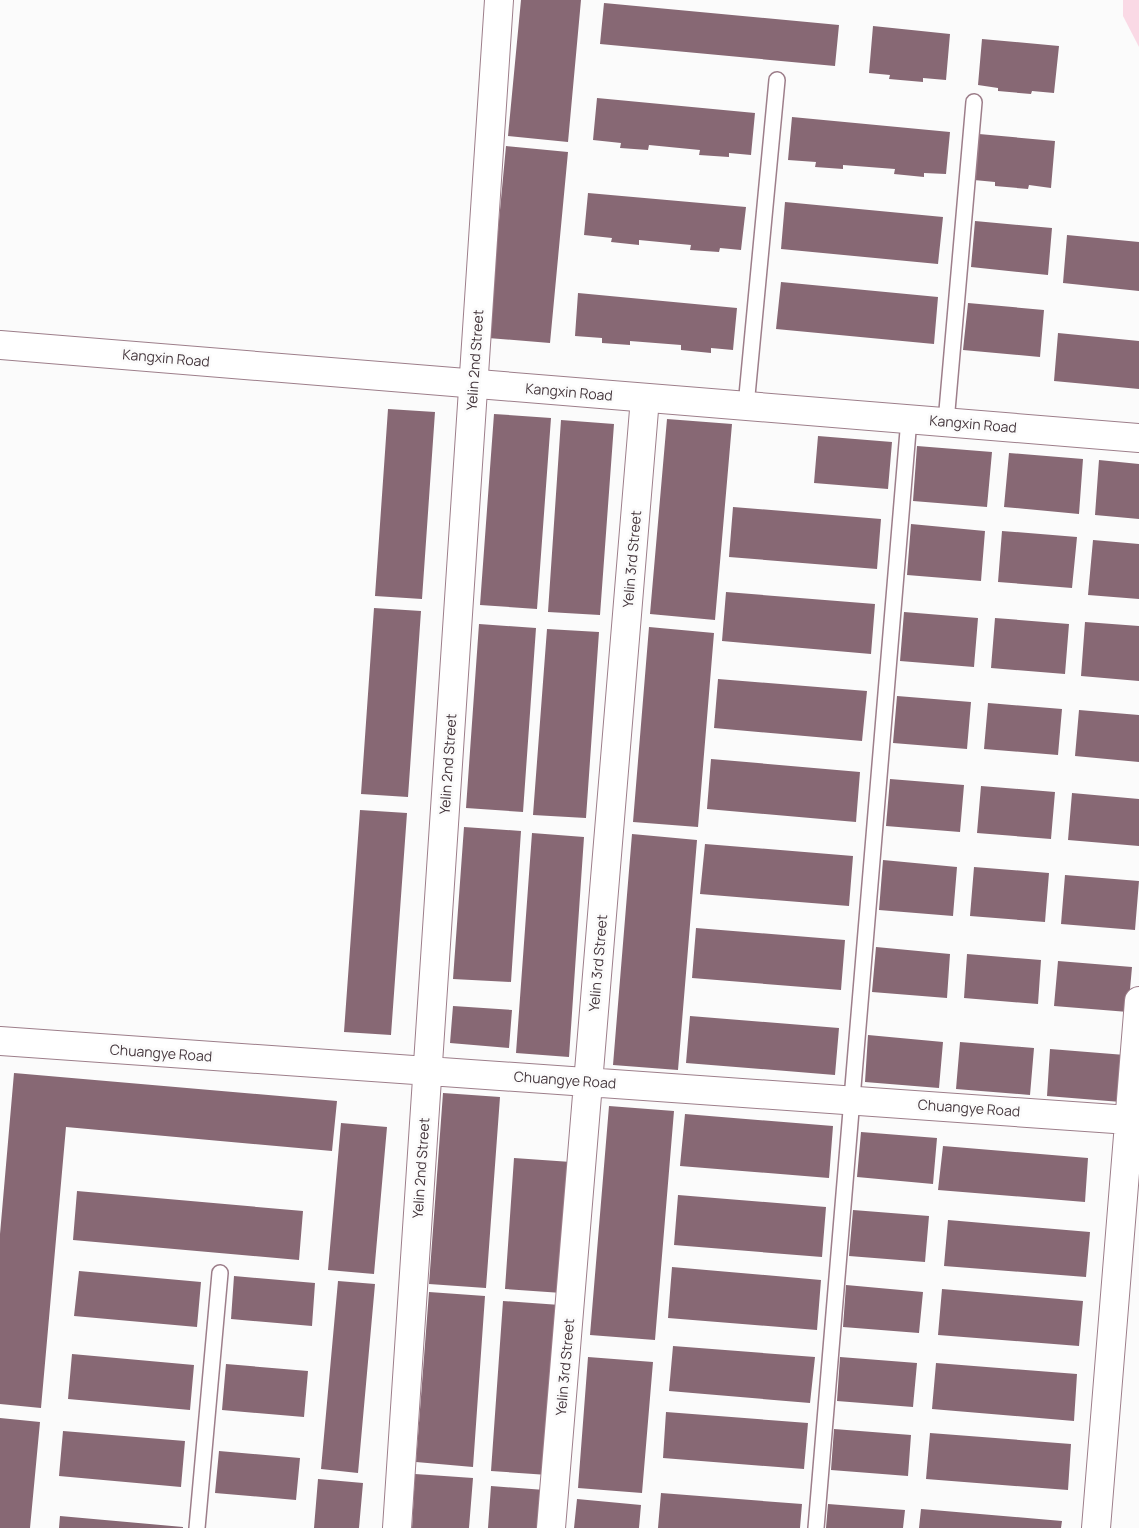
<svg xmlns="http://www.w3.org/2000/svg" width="1139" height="1528" font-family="Manrope,sans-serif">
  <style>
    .green { fill: #fad9e5 }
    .building { fill: #876874 }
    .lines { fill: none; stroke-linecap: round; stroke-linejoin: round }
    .lane-casing { stroke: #9d7e8a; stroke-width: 18 }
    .street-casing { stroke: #9d7e8a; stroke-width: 30 }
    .secondary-casing { stroke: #9d7e8a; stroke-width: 30 }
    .lane { stroke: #fff; stroke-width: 15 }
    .street { stroke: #fff; stroke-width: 28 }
    .secondary { stroke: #fff; stroke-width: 28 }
    .labels { text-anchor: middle; stroke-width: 5; stroke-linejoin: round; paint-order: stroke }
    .street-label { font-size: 14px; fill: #45373d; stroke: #fbfbfb }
  </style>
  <rect width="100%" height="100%" fill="#fbfbfb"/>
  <!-- green -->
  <path class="green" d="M1123,0H1139V47L1123,16Z"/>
  <!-- building -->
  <path class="building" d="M521,0H581L568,142L508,136Z
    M604,3L839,25L835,66L600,44Z
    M873,26L950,34L946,80L923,78V82L889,79L890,75L869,73Z
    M982,39L1059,46L1054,93L1032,91L1031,94L998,91V88L978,85Z
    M597,98L755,113L751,155L729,153V157L699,155L700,150L649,145L648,150L620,148L621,143L593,140Z
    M792,117L950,132L946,174L924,173V177L894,174L895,169L843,165V169L815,167L816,162L788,160Z
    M979,134L1055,141L1051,188L1029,185L1028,189L995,186V182L974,180Z
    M506,146L568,152L550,343L488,338Z
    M588,193L746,207L741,250L720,248L719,252L690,250L691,245L639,240V245L611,242L612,238L584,235Z
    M785,202L943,217L938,264L781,249Z
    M975,221L1052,228L1048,275L971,267Z
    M1067,235L1139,242V291L1063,283Z
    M781,282L938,297L934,344L776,329Z
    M578,293L737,308L733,350L711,348V353L681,350V345L630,341V345L602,343V338L575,336Z
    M968,303L1044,310L1040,357L963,350Z
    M1058,333L1139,341V389L1054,381Z
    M388,409L435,412L422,599L375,596Z
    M494,414L551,418L537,609L480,605Z
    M667,419L732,424L715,620L650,614Z
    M561,420L614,424L600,615L548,612Z
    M818,436L892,442L888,489L814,483Z
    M917,446L992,452L987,507L913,501Z
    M1009,453L1083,459L1079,514L1004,507Z
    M1099,460L1139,464V519L1095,515Z
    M733,507L881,519L877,569L729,557Z
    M911,524L985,531L981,581L907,575Z
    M1002,531L1077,537L1072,588L998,582Z
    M1093,540L1139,544V599L1088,595Z
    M726,592L875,604L871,654L722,641Z
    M374,608L421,611L408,797L361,794Z
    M904,612L978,618L974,667L900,661Z
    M995,618L1069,624L1065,674L991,668Z
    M1085,622L1139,626V681L1081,676Z
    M479,624L536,628L523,812L466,808Z
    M649,627L714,633L698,827L633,822Z
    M547,629L599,632L586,818L533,815Z
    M718,679L867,691L862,741L714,728Z
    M897,696L971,702L967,749L893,743Z
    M988,703L1062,709L1058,755L984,749Z
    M1079,710L1139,715V762L1075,756Z
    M711,759L860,772L856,822L707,809Z
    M890,779L964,785L960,832L886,826Z
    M981,786L1055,792L1051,839L977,833Z
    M1072,793L1139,799V846L1068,840Z
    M360,810L407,813L391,1035L344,1032Z
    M464,827L521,831L511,982L453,979Z
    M532,833L584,837L569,1057L516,1053Z
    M632,834L697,840L678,1070L613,1065Z
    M705,844L853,856L849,906L700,894Z
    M883,860L957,867L953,916L879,910Z
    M974,867L1049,873L1045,922L970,916Z
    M1065,875L1139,881L1135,930L1061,924Z
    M696,928L845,940L841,990L692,978Z
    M876,947L950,954L947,998L872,992Z
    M967,954L1041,960L1038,1004L964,998Z
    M1058,961L1132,967L1128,1012L1054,1006Z
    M453,1006L512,1010L509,1048L450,1043Z
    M690,1016L839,1028L835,1075L686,1063Z
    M868,1035L943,1042L939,1088L865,1082Z
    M960,1042L1034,1048L1030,1095L956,1089Z
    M1050,1049L1125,1055L1121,1102L1047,1096Z
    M14,1073L337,1101L332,1151L66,1127L41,1408L0,1404V1234Z
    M443,1093L500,1097L486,1288L429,1284Z
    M609,1106L674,1111L655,1340L590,1335Z
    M685,1114L833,1126L829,1178L680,1166Z
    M341,1123L387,1127L374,1274L328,1270Z
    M861,1132L937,1138L933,1184L857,1177Z
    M943,1146L1088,1158L1085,1202L938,1190Z
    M514,1158L571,1162L562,1293L505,1289Z
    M77,1191L303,1211L299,1260L73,1240Z
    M678,1195L826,1207L822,1257L674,1245Z
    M853,1210L929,1216L925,1262L849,1256Z
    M948,1220L1090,1232L1086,1277L944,1266Z
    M672,1267L821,1280L817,1330L668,1318Z
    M79,1271L201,1282L197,1327L74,1316Z
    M234,1276L315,1283L312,1326L231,1319Z
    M338,1281L375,1284L358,1473L321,1469Z
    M846,1285L923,1292L919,1333L843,1327Z
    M942,1289L1083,1301L1079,1346L938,1335Z
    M429,1292L485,1296L473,1467L416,1462Z
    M503,1301L560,1305L548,1475L491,1471Z
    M673,1346L815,1357L810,1403L669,1391Z
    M72,1354L194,1365L190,1410L68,1399Z
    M588,1357L653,1362L642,1493L578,1488Z
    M840,1357L917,1363L913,1407L837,1401Z
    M936,1363L1077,1374L1074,1421L932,1409Z
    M226,1364L308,1371L304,1417L222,1410Z
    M666,1412L808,1423L804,1469L663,1458Z
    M0,1418L40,1422L30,1528H0Z
    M834,1429L911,1435L908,1476L831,1470Z
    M63,1431L185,1441L181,1487L59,1476Z
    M930,1433L1071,1444L1068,1490L926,1479Z
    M219,1451L300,1458L296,1500L215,1493Z
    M415,1474L473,1478L469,1528H412Z
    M318,1479L363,1483L359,1528H314Z
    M491,1486L545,1490L542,1528H488Z
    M661,1493L802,1504L800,1528H658Z
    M577,1499L641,1505L639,1528H574Z
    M828,1504L905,1510L903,1528H826Z
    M921,1509L1062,1521L1061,1528H919Z
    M60,1516L183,1527V1528H59Z"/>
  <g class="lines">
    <!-- lane casing -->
    <g class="lane-casing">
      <path id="lane" d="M746,406L777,80
        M946,422L974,102
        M197,1528L220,1273
        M816,1528L909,419"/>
    </g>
    <!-- street casing -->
    <g class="street-casing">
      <path id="street" d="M0,1041L1129,1120
        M397,1528L499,0
        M551,1528L645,398
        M1096,1528L1139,1001"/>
    </g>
    <!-- secondary casing -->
    <g class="secondary-casing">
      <path id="secondary" d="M0,345L1139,438"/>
    </g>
    <!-- lane -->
    <use href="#lane" class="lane"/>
    <!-- street -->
    <use href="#street" class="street"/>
    <!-- secondary -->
    <use href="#secondary" class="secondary"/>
  </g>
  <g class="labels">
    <!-- street labels -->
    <g class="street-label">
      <text transform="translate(166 358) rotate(5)" y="5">Kangxin Road</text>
      <text transform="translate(475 360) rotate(-86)" y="5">Yelin 2nd Street</text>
      <text transform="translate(569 392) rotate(5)" y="5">Kangxin Road</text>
      <text transform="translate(973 424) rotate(5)" y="5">Kangxin Road</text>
      <text transform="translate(632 559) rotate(-85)" y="5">Yelin 3rd Street</text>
      <text transform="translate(448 764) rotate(-86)" y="5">Yelin 2nd Street</text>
      <text transform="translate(598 963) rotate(-85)" y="5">Yelin 3rd Street</text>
      <text transform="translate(161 1053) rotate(4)" y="5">Chuangye Road</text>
      <text transform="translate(565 1080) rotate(4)" y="5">Chuangye Road</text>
      <text transform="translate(969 1108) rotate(4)" y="5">Chuangye Road</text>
      <text transform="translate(421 1168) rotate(-86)" y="5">Yelin 2nd Street</text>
      <text transform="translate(565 1367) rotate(-85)" y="5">Yelin 3rd Street</text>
    </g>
  </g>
</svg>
